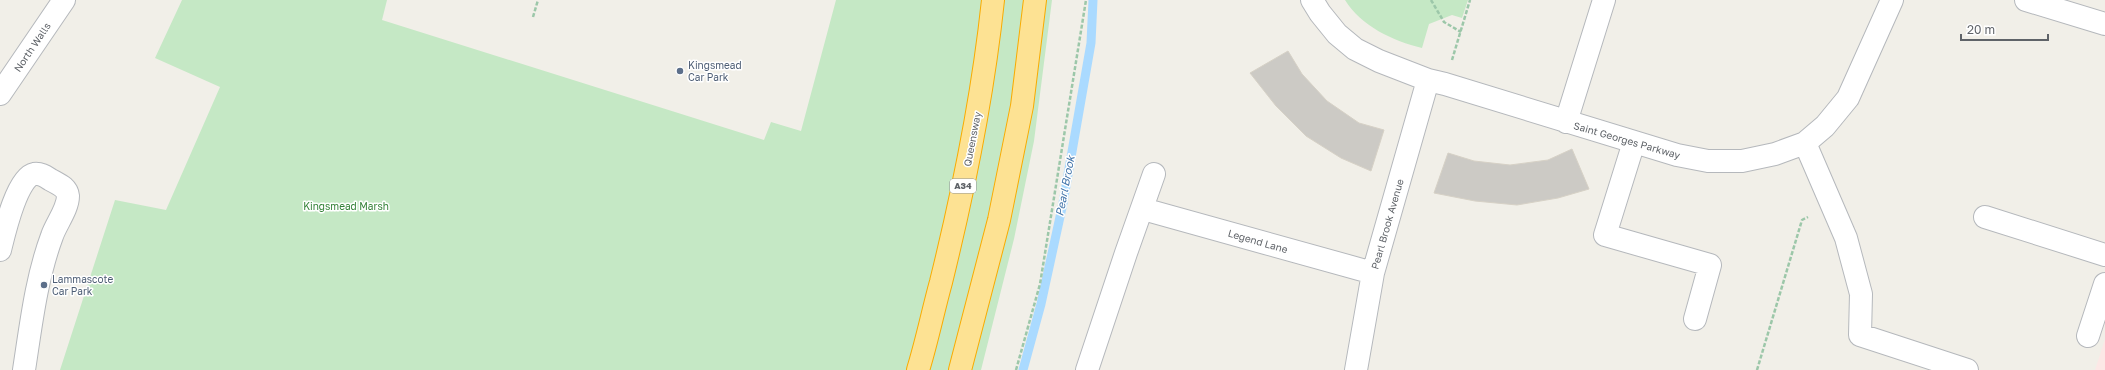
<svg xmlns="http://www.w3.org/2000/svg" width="2105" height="370" font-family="'Golos Text',sans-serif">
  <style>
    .medical { fill: #fce8e6 }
    .green { fill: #c5e8c5 }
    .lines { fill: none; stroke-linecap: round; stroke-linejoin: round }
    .stream { stroke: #aadaff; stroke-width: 9 }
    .building { fill: #cccac5; stroke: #d6d1c6 }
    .minor-casing { stroke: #b5b8bc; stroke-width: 24 }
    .highway-casing { stroke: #f9ab00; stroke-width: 24 }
    .path { stroke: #9cc7a9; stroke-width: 2.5; stroke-dasharray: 4 2; stroke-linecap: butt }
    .minor { stroke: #fff; stroke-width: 22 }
    .highway { stroke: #fde293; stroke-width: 22 }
    .service-dot { fill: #5c6f8a; stroke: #fff; stroke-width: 1.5 }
    .labels { text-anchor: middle; stroke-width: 3; stroke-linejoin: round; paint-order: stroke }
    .shield { fill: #fff; stroke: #8f9295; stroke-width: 1 }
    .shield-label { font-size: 9px; font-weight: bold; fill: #5f6368 }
    .street-label { font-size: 10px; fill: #5f6368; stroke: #fff }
    .service-label { font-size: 10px; fill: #4e5e75; stroke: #fff; text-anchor: start }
    .park-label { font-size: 10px; fill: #348238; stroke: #fff }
    .water-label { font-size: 11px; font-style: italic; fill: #4174aa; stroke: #fff }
  </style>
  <rect width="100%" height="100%" fill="#f1efe8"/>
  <!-- medical -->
  <path class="medical" d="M2105,339V370H2095Z"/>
  <!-- green -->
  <path class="green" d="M182,0H387L382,20L764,140L771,122L801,131L836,0H1052L1034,141L1014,239L981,370H60L115,200L166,210L220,87L155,58Z
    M1345,0H1468L1462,18L1452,15L1429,24L1422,48C1393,41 1361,26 1345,0Z"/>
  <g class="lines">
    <!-- stream -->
    <path class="stream" d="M1023,370L1041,304L1063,203L1091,43L1093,0"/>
  </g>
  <!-- building -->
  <path class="building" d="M1288,51L1302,74L1327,101L1359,123L1384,130L1371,171L1341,158L1306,136L1276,106L1250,73Z
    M1572,149L1589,189L1558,198L1517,205L1475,201L1434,193L1448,153L1474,161L1510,165L1548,160Z"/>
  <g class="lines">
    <!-- minor casing -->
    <g class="minor-casing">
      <path id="minor" d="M1312,0L1320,13L1337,34L1355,49L1379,61L1428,80L1445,84L1677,155L1708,161H1742L1775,154L1805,143L1825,126L1848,98L1892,0
        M2026,0L2105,24
        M0,94L64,0
        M1566,122L1604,0
        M1634,142L1605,235L1710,265L1695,319
        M1805,143L1846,238L1861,294L1860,335L1967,370
        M1143,209L1373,273
        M1985,217L2105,255
        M0,250C4,234 17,177 34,174C41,173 46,177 51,180C58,184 67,187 68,196C68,209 56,224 52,236C36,279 31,325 24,370
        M2088,336L2105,284
        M1087,370L1126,253L1154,174
        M1356,370L1373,273L1428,80"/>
    </g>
    <!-- highway casing -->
    <g class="highway-casing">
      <path id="highway" d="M918,370C927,341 933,311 941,282C964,189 983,95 993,0
        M960,370L999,220L1022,106L1035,0"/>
    </g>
    <!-- path -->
    <path class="path" d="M1431,0L1444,22L1461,32
      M533,17L538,0
      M1452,60L1470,0
      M1016,370L1040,284L1086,0
      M1757,370L1802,220L1808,217"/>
    <!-- minor -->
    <use href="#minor" class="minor"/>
    <!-- highway -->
    <use href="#highway" class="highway"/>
  </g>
  <!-- markers -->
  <g class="service-dot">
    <circle cx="680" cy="71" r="4"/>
    <circle cx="44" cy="285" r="4"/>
  </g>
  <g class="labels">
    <!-- shield labels -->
    <rect class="shield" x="950" y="179" width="26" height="14" rx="3"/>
    <g class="shield-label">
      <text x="963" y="189">A34</text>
    </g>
    <!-- street labels -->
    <g class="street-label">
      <text transform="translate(32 47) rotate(-56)" y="4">North Walls</text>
      <text transform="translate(972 139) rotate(-79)" y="4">Queensway</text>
      <text transform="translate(1627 140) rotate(16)" y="4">Saint Georges Parkway</text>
      <text transform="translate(1387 224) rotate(-74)" y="4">Pearl Brook Avenue</text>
      <text transform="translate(1258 241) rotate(16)" y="4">Legend Lane</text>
    </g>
    <!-- service labels -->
    <g class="service-label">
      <text x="688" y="69">Kingsmead<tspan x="688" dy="12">Car Park</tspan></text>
      <text x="52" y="283">Lammascote<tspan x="52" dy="12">Car Park</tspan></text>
    </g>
    <!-- park labels -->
    <g class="park-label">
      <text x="346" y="210">Kingsmead Marsh</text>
    </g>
    <!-- water labels -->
    <g class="water-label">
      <text transform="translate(1065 186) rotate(-79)" y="4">Pearl Brook</text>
    </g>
  </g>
  <!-- scale -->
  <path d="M1961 34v6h87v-6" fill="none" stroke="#5f6368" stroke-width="2"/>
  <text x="1967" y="34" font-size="12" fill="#5f6368" stroke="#ffffff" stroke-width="3" paint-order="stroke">20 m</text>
</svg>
